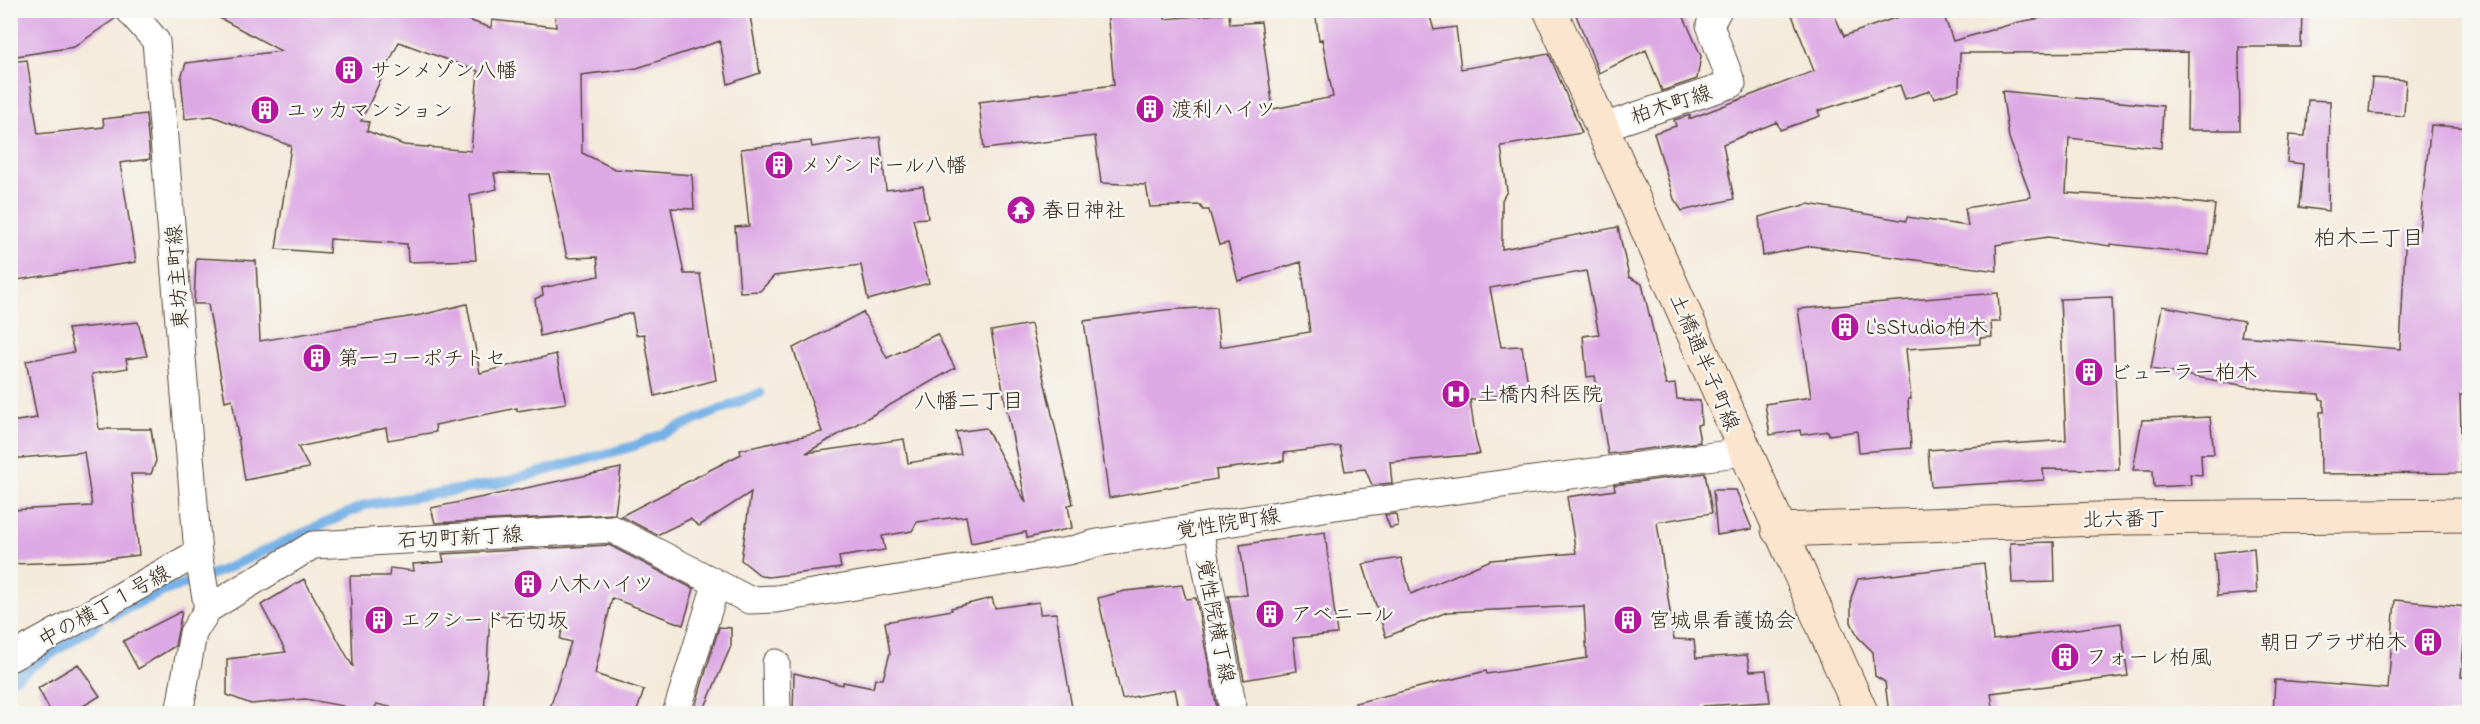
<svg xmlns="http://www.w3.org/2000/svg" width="2480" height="724" font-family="'Indie Flower','Klee One',sans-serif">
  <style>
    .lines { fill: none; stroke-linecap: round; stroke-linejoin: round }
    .stream { stroke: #74b0e6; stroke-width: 10 }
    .building { fill: #dda9e4; fill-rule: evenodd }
    .street-casing { stroke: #57473a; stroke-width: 29 }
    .secondary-casing { stroke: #57473a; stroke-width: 35 }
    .street { stroke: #fff; stroke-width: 27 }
    .secondary { stroke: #fce5cf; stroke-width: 33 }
    .labels { text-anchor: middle; stroke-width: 5; stroke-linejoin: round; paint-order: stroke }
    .poi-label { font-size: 21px; fill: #3b2a1e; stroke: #f6f6f2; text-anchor: start }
    .street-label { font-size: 21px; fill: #3b2a1e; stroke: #f6f6f2 }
    .neighbourhood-label { font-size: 22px; fill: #3b2a1e; stroke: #f6f6f2 }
  </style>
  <rect width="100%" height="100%" fill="#f6f6f2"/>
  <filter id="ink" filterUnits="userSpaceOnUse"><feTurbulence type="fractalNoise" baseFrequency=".0167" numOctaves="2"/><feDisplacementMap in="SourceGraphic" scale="12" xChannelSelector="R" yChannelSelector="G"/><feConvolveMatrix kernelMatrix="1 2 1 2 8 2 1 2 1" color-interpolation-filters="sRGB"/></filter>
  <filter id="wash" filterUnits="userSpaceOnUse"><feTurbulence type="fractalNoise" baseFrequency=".008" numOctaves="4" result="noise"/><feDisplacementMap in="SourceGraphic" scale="24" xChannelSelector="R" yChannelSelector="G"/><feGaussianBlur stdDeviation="1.35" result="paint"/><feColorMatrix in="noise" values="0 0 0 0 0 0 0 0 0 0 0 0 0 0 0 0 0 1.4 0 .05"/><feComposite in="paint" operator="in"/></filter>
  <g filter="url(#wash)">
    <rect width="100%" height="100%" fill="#f4eada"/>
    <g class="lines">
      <!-- stream -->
      <path class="stream" d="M111,616L164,591L223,570L365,505L501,483L634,446L760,393
        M10,681L98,623"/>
    </g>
    <g id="blocks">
      <!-- building -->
      <path class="building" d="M10,10H114L116,18L74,47L10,57Z
        M205,10H440L491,28L492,20L556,27L554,10H749L760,73L728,84L720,41L637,68L581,75L582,153L615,169L692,175L694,209L671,208L684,274H700L716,380L655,396L644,334L636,335L632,313L540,336L535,299L543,295L542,288L599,276L597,257L567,258L549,174L494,173L497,189L470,195L476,260L408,262L407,244L330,239L329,253L276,249L291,146L212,116L185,119L181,78L186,63L281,51ZM399,42L478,71L471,151L404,145L367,131L369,122L361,121Z
        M1107,10H1164L1165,19L1229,13L1230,24L1261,22L1273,109L1333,97L1322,39L1319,40L1315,10H1428L1434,30L1456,27L1461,69L1549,54L1582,133L1501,146L1507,191L1502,200V249L1618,227L1629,277L1642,284L1666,385L1675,384L1677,399L1700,401L1701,424L1697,425L1700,442L1608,454L1595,376L1587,377L1583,336L1599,334L1586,271L1490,288L1501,347L1522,346L1529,391L1470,400L1476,440L1480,454L1390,462L1392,483L1372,485L1365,469L1345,471L1340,446L1284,453V461L1216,470L1217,479L1109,498L1084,321L1165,310L1216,307L1220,347L1310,332L1301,262L1238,281L1228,243L1219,245L1209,210H1203L1200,205L1150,207L1146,185L1101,183L1095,136L984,149L979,102L1114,85Z
        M1574,10H1681L1701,56L1697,79L1662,91L1646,50L1599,73Z
        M1790,10H1832L1844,36L1917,10H1942L1953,41L2019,22L2084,10H2302L2301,47H2239L2240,130H2187L2188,52L1960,53L1959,90L1934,98L1930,91L1905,99L1900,85L1818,111L1820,116L1780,130L1777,122L1723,144L1734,199L1682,211L1674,199L1654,133L1676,126L1674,120L1690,115L1689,119L1814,71Z
        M27,60L38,134L104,127L103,119L146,114L150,159L120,163L136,262L10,281V62Z
        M2372,78L2406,80L2404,116L2369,113Z
        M2002,91L2163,106L2161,148L2069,138L2066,193L2154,198L2215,205L2209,255L2110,244V246L2048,237L1996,245L1997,271L1811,246L1763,256L1759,217L1808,204L1906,221L1907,217L1968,226L1965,208L2031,197L2009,138Z
        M2308,100L2330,101L2328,211L2299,207L2303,164L2287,162L2289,135L2305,136Z
        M2431,125L2469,128V396L2460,395L2462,473L2321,474L2320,412H2324V400L2320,399L2319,394L2274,391L2151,369L2162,306L2244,321L2241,336L2400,349L2406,229L2419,230Z
        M880,137L886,190L923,186L928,218L913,219L929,283L868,300L861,265L774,276L760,291L740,292L735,227L749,226L741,149L811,141L812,147Z
        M196,258L256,261L260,341L421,315L467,304L480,373L556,354L566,403L517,411V408L435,425L436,432L388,440L386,428L298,447L309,468L245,480L232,399L225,401L208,304H194Z
        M1998,293L2000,322H1991L1992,337L1980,338V344L1906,349L1911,399H1908L1911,448L1859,452L1857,431L1829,435L1828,431L1801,435L1800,430L1770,435L1765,404L1811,397L1798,309Z
        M2112,297L2119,470L2043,469L2044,480L1931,487L1928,450L2066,440L2060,299Z
        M863,312L887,358L937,334L955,368L806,453L904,439L908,463L961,454L956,432L986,428L1026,503L991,331L1031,324L1073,504L1068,505L1072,528L1027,538L1026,532L971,543L966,516L917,522L912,531L882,536L885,550L839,557L841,568L768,577L761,576L741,560L751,492L699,526L690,519L657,535L621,516L741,454L740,450L822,432L793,348Z
        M138,322L147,356L126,359L128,368L92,374L99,429H151L156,461L151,474H131L139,555L89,561L13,564L10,510L92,506L84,452L10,459V422L37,418L26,361L74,352L68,329Z
        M2210,417L2214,454H2201L2202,475L2190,474L2191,485L2154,487L2153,470H2133L2142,420Z
        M621,468L615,514L435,523L431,508Z
        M1705,473L1712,513L1657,522L1674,639L1694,640L1696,658L1747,655L1750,671L1766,670L1770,702L1703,706L1704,714H1356L1355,703L1486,671L1487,674L1587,658L1584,606L1447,612L1386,637L1363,564L1401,558L1411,594L1491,560L1576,553L1567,497L1615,490L1614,485Z
        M1713,490H1736L1752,529L1717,535Z
        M1396,514L1398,526L1390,528L1385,515Z
        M1325,532L1337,634L1293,638L1297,671L1244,680L1228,596L1247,595L1240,545Z
        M2054,542L2055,582L2012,583L2010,543Z
        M609,545L694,589L683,625L612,598L595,674L644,690L636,714H548L571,642L560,639L565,619L490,616L484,714H419L377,704L375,707L379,714H343V706L305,699L251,704L227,695V659L286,652L261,605L304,579L353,667L350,576H389L390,568L414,571L413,564L444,562L442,554Z
        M2254,548L2257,593L2217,596L2214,553Z
        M1984,564L1993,640L2121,623L2128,676L1991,693L1994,714H1955L1951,707L1889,714L1885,682L1875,676L1873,652L1858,637L1851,622V598L1858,579Z
        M1182,585L1186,599L1196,598L1218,714H1180L1175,689L1122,699L1098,598L1125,591Z
        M992,598L995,608L1039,602L1040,614L1056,613L1073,714H793L794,673L843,685V682L873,688L875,679H883L890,653L885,622L952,610L951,608Z
        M2395,600L2467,607L2461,677H2469V714H2273L2275,680L2388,689Z
        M182,611L175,646L138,669L123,641Z
        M719,627L731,628V646L702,714H693Z
        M78,664L100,696L70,714H52L38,688Z"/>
    </g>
  </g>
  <g filter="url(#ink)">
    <use href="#blocks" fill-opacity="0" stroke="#57473a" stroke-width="1.5"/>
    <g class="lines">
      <!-- street casing -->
      <g class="street-casing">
        <path id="street" d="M129,10L156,41L198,553L208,609L193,633L179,714
          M1603,127L1732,84L1710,25L1718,10
          M1199,528L1234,714
          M208,609L313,545L612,529L749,600L776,599L1068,551L1097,543L1336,506L1744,452
          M10,658L198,553
          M776,663L777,714
          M676,714L716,585"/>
      </g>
      <!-- secondary casing -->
      <g class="secondary-casing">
        <path id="secondary" d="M1550,10C1656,244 1756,480 1862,714
          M1778,530L2127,518L2470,515"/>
      </g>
      <!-- street -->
      <use href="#street" class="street"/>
      <!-- secondary -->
      <use href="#secondary" class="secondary"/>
    </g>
  </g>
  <!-- icons -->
  <defs>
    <g id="building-disc" transform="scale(1.5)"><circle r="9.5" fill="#b5179e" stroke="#f6f6f2"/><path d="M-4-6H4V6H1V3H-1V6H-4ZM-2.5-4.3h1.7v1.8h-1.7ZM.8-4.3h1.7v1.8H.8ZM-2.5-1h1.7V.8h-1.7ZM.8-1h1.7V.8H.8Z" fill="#fff"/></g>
    <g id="temple-disc" transform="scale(1.5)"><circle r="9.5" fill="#b5179e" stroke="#f6f6f2"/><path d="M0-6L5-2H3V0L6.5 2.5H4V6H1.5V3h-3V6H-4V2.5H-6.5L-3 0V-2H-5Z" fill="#fff"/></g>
    <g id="hospital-disc" transform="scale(1.5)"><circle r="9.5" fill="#b5179e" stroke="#f6f6f2"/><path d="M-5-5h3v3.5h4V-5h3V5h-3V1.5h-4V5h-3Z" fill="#fff"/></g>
  </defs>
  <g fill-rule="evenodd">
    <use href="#building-disc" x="349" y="70"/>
    <use href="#building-disc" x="1150" y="109"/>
    <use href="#building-disc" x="265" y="110"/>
    <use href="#building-disc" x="779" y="165"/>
    <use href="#temple-disc" x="1021" y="210"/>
    <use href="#building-disc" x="1845" y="327"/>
    <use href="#building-disc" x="317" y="358"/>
    <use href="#building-disc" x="2089" y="372"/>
    <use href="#hospital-disc" x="1456" y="394"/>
    <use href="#building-disc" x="528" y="584"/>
    <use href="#building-disc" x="1270" y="614"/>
    <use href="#building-disc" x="379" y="620"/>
    <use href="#building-disc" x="1628" y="620"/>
    <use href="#building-disc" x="2428" y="642"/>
    <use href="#building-disc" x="2065" y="657"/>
  </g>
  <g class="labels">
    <!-- poi labels -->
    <g class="poi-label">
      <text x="370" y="77">サンメゾン八幡</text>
      <text x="1171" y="116">渡利ハイツ</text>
      <text x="286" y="117">ユッカマンション</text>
      <text x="800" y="172">メゾンドール八幡</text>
      <text x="1042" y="217">春日神社</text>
      <text x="1866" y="334">L'sStudio柏木</text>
      <text x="338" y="365">第一コーポチトセ</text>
      <text x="2110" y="379">ビューラー柏木</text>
      <text x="1477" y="401">土橋内科医院</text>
      <text x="549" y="591">八木ハイツ</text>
      <text x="1291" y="621">アベニール</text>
      <text x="400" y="627">エクシード石切坂</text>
      <text x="1649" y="627">宮城県看護協会</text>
      <text x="2407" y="649" text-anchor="end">朝日プラザ柏木</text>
      <text x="2086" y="664">フォーレ柏風</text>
    </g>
    <!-- street labels -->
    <g class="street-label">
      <text transform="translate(1671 104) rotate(-18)" y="7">柏木町線</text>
      <text transform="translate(177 277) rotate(-94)" y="7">東坊主町線</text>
      <text transform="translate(1705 362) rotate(67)" y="7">土橋通半子町線</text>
      <text transform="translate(2124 519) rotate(-1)" y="7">北六番丁</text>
      <text transform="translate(1228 523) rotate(-9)" y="7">覚性院町線</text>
      <text transform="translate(460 537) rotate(-3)" y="7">石切町新丁線</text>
      <text transform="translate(104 606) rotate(-29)" y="7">中の横丁１号線</text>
      <text transform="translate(1216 621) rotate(79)" y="7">覚性院横丁線</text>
    </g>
    <!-- neighbourhood labels -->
    <g class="neighbourhood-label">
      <text x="2369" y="245">柏木二丁目</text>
      <text x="969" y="408">八幡二丁目</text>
    </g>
  </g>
  <!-- margin -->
  <rect width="2480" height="724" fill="none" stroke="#f6f6f2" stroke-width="36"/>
</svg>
